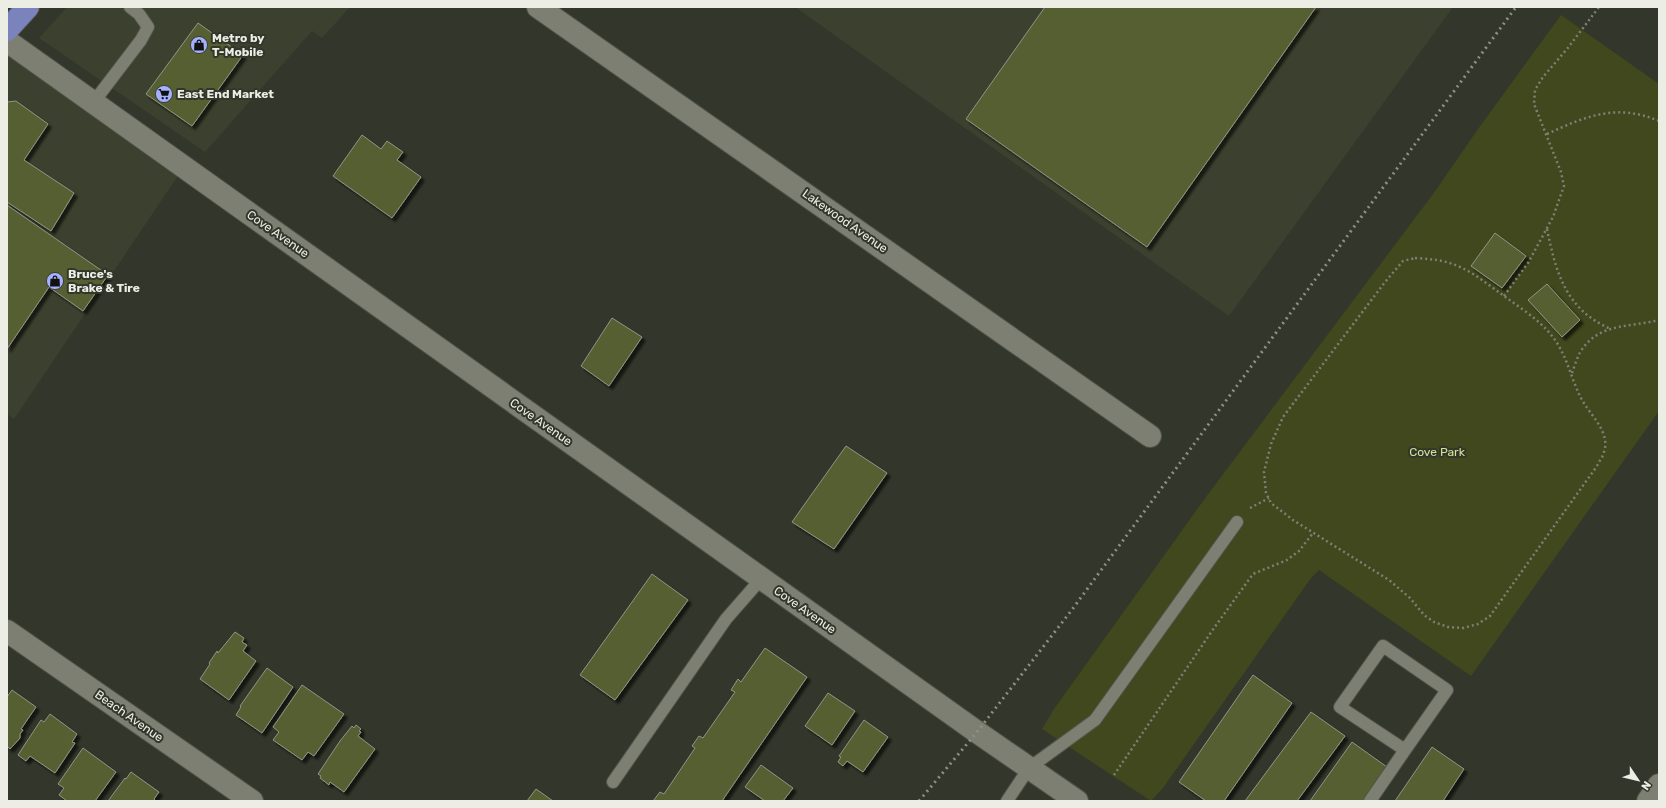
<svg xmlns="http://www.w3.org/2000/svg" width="1666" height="808" font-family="Rubik,sans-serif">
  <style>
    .built { fill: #3c402e }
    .green { fill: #41481d }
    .building { fill: #565e30; stroke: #919587; filter: url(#shadow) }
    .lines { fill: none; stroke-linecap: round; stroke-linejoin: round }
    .service-casing { stroke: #515349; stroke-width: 14 }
    .minor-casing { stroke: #515349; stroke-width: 24 }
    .primary-casing { stroke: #515349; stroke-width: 24 }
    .path { stroke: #7d8076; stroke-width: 2.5; stroke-dasharray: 2 3; stroke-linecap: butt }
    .service { stroke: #7c7f72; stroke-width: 12 }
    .minor { stroke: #7c7f72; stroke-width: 22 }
    .primary { stroke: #7b83bc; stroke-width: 22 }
    .rail { stroke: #8d9086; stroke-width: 3; stroke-dasharray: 2 4; stroke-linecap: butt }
    .labels { text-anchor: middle; stroke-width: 4; stroke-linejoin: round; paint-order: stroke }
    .poi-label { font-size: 12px; font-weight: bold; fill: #eceee6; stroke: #33362a; text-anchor: start }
    .street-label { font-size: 12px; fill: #eceee6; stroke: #33362a }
    .park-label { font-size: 12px; fill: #d3e297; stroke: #33362a }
  </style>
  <defs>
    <filter id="shadow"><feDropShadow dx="3.5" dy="3.5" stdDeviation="1" flood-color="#0009"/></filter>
  </defs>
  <rect width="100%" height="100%" fill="#33362a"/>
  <!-- built -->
  <path class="built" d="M67,7H350L322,38L312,31L205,152L39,38Z
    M795,7H1453L1229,316Z
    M7,41L184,167L14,419L7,414Z"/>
  <!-- green -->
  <path class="green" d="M1561,15L1659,84V411L1471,676L1319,570L1311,578L1163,788L1151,801L1042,729L1054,709L1206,497L1436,190L1478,129Z"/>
  <!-- building -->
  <path class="building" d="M1045,7H1316L1147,247L966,119Z
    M198,23L243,55L192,126L146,94Z
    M16,101L48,124L24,160L74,193L51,231L7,202V102Z
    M362,135L381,149L387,141L403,152L397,160L421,177L392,218L333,176Z
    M7,205L108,275L83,311L49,287L7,349Z
    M1495,233L1526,256L1502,288L1471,266Z
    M1547,284L1580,320L1562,337L1528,300Z
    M612,318L642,337L609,386L581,366Z
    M846,446L887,473L834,549L792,522Z
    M652,574L688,600L615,700L580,675Z
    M235,632L244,638L242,642L247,645L243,651L256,661L229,700L200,679L210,664L209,663L217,651L218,653Z
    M765,648L807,677L722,801H653L660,792L664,794L695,748L692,746L699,736L703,738L735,692L731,690L738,679L741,682Z
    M267,668L293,687L262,733L236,715L241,707L240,706Z
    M1253,675L1292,703L1224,801H1206L1179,782Z
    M302,685L344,714L314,756L308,752L302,760L273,740L279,732L273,727Z
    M12,690L36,707L21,729L23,730L20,734V738L10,749L8,747L7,748V697Z
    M828,693L855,711L832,745L805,726Z
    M1311,712L1345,736L1297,801H1245Z
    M50,714L77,734L72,742L75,743L55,773L30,756L26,761L18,755L41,720L44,722Z
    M864,720L888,737L863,772L847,761L843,766L838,762L841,757L839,756Z
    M356,725L361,729L359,731L361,732L358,736L375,749L344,792L330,782L329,785L320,778L321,776L318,774L340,741L352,726L354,728Z
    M1352,742L1387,767L1363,801H1310Z
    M1432,747L1464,769L1443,801H1395Z
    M83,748L116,772L95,801H67L59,795L64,788L58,784Z
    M761,765L793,788L783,801H765L745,787Z
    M131,772L159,792L154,799L156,801H108L125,778L126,779Z
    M536,789L553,801H527Z"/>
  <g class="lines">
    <!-- service casing -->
    <g class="service-casing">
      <path id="service" d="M93,103L141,40L148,27L139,14L130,7
        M613,782L726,619L761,579
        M1007,801L1029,768L1095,720L1237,522
        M1370,801L1405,750L1340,707L1383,646L1447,690L1405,750"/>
    </g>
    <!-- minor casing -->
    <g class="minor-casing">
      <path id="minor" d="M538,7L1150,436
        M7,41L977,732L1077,801
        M7,631L252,801
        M1648,801L1659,785"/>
    </g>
    <!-- primary casing -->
    <g class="primary-casing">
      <path id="primary" d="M7,30L28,7"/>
    </g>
    <!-- path -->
    <path class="path" d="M1547,134C1586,116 1617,103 1659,121
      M1547,229C1556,273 1566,310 1611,329
      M1415,258C1431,259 1445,260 1460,267C1474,273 1487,284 1500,293C1520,308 1544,322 1557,343C1568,360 1572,381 1581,398C1589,414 1611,432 1604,452C1603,457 1599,461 1597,466L1490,616L1478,624L1463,628L1448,627L1434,622L1424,615L1410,598L1389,580L1293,520L1271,503L1266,493L1264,472L1271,444L1283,417L1385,282L1403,261Z
      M1504,296L1528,263L1553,217L1564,186L1561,172L1534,104L1535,90L1543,77L1567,49L1599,7
      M1572,373C1575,365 1578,354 1583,348C1601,323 1632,327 1659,320
      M1250,508L1269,498
      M1114,775L1214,628L1253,574L1287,560L1299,551L1313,533"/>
    <!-- service -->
    <use href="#service" class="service"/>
    <!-- minor -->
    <use href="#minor" class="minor"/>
    <!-- primary -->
    <use href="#primary" class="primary"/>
    <!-- rail -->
    <path class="rail" d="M919,801L977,732L1071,611L1516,7"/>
  </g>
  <!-- icons -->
  <defs>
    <g id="shop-disc" transform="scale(0.9)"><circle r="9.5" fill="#a5b1fc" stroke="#33362a"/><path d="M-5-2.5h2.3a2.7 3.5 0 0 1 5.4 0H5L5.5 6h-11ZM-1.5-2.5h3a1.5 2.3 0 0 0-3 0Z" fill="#111"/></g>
    <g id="supermarket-disc" transform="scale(0.9)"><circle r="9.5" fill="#a5b1fc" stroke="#33362a"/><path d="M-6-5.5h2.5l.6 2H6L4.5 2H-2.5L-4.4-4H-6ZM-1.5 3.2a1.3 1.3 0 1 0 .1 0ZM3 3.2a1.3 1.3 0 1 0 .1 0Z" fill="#111"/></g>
  </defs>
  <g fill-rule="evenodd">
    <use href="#shop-disc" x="199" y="45"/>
    <use href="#supermarket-disc" x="164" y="94"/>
    <use href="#shop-disc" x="55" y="281"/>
  </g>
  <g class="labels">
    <!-- poi labels -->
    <g class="poi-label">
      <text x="212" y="42">Metro by<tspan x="212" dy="14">T-Mobile</tspan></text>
      <text x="177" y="98">East End Market</text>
      <text x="68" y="278">Bruce's<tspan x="68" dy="14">Brake &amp; Tire</tspan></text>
    </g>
    <!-- street labels -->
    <g class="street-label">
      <text transform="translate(845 221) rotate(35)" y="4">Lakewood Avenue</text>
      <text transform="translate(278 234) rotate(35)" y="4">Cove Avenue</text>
      <text transform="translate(541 422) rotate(35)" y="4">Cove Avenue</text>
      <text transform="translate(805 610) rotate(35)" y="4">Cove Avenue</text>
      <text transform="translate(129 716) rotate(35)" y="4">Beach Avenue</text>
    </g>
    <!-- park labels -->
    <g class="park-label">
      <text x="1437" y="456">Cove Park</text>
    </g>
  </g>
  <!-- border -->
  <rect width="1666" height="808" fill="none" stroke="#eceee6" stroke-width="16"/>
  <!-- north arrow -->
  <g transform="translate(1638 780) rotate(125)" stroke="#33362a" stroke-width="3" paint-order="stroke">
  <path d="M0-3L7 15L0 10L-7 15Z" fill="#eceee6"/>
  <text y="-6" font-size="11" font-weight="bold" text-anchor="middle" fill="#eceee6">N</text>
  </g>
</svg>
